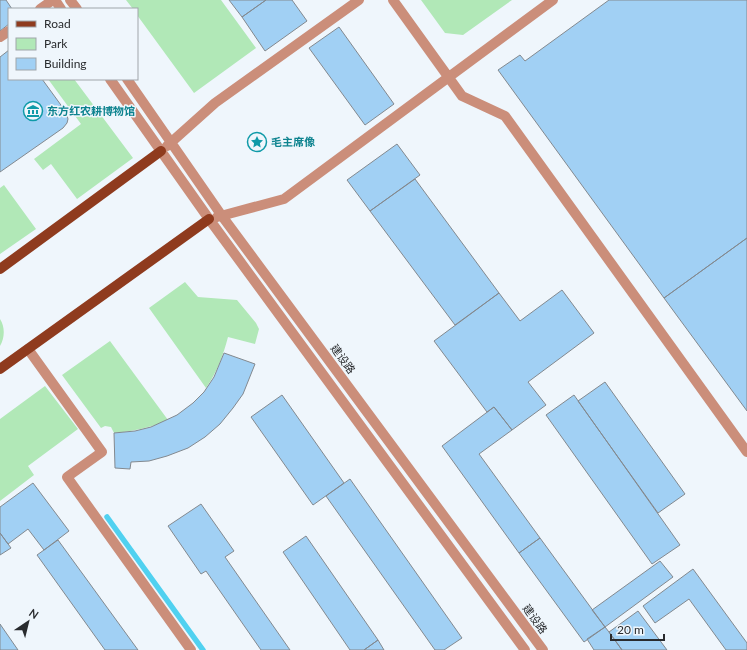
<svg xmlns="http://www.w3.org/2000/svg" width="747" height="650" font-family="Lato,'Noto Sans SC',sans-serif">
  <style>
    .green { fill: #b1e8b7 }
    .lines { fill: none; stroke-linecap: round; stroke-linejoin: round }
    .stream { stroke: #50d1f0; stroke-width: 5.5 }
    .building { fill: #a1d0f4; stroke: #83898f }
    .minor { stroke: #cb8e7a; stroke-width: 10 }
    .major { stroke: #8f3b1e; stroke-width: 10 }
    .labels { text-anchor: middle; stroke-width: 3; stroke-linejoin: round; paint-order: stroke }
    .culture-label { font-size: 11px; font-weight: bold; fill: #0d838f; stroke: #eff6fc; text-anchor: start }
    .street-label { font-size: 11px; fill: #292b2e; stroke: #eff6fc }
  </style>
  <rect width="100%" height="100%" fill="#eff6fc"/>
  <!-- green -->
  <path class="green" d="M126,0H221L256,48L194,93L137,15V9H133Z
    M421,0H512L463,35L445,33Z
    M48,79H74L133,158L77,199L51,164L43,170L34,159L81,124Z
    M4,185L36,229L0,254V188Z
    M185,282L198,297L237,300L256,323L259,329L255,344L228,337C223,356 217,372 206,388L149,308Z
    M0,319C5,327 5,337 0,346Z
    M110,341L168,420C149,428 135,431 114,433L111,427L105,426L101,428L62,375Z
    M45,386L78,429L28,466L34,475L0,501V419Z"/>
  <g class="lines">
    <!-- stream -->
    <path class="stream" d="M107,517L203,650"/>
  </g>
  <!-- building -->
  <path class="building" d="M0,0H6L12,9H9V24L0,31Z
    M229,0H266L242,17Z
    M266,0H292L307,21L265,51L242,17Z
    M609,0H747V238L664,298L498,70L520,55L525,61Z
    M339,27L394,104L365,125L309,48Z
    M9,50V79H42L66,112L68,119L67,123L63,128L0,172V57Z
    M397,144L420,175L370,211L347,180Z
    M415,179L499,293L455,325L370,211Z
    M747,238V411L664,298Z
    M562,290L594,333L528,382L546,405L512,430L494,407L487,412L434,341L499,293L520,321Z
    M224,353L255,364L243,394L233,408L220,424L205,437L188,448L167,456L149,461L131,462L130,469L115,468L114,433L135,431L151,427L177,415L193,403L204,392L214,377Z
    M605,382L685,494L658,513L578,401Z
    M282,395L344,483L313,505L251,417Z
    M574,395L680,545L652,564L546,415Z
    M494,407L512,430L479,454L540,538L519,553L442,446Z
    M350,479L462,638L444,650H435L326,496Z
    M33,483L69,531L44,550L28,529L8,544L0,533V507Z
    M201,504L234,551L225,557L290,650H261L206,571L201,574L168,526Z
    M0,533L11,548L0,555Z
    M306,536L378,640L364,650H350L283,552Z
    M540,538L605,627L584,642L519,553Z
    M58,540L138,650H105L37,555Z
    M660,561L673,577L605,627L592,610Z
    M693,569L747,643V650H726L689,599L655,623L643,606Z
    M638,611L667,650H622L609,632Z
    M0,624L18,650H0Z
    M605,627L609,632L622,650H594L587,639Z
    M378,640L384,650H364Z"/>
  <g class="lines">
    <!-- minor -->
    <path class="minor" d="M55,0L61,9
      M70,0L77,9
      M393,0L462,96L505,116L747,452
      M40,9L53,0
      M0,37L9,31
      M110,79L209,219L525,650
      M127,79L222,216L543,650
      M167,146L215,103L359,0
      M217,217L284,199L553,0
      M28,349L102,452L67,477L191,650"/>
    <!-- major -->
    <path class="major" d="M0,269L161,151
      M0,369L209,219"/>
  </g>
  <!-- icons -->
  <defs>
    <g id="museum-ring" transform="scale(1)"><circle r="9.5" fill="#eff6fc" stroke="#0f9aa8" stroke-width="1.5"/><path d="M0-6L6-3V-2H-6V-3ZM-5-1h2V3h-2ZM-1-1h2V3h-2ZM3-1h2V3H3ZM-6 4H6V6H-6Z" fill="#0f9aa8"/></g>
    <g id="sight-ring" transform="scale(1)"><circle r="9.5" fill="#eff6fc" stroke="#0f9aa8" stroke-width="1.5"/><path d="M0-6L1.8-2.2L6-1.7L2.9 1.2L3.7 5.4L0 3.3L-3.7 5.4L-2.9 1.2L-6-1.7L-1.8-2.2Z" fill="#0f9aa8"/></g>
  </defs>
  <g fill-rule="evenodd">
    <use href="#museum-ring" x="33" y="111"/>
    <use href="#sight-ring" x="257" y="142"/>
  </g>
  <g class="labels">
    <!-- culture labels -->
    <g class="culture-label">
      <text x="47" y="115">东方红农耕博物馆</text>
      <text x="271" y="146">毛主席像</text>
    </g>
    <!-- street labels -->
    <g class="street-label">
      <text transform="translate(343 359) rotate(54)" y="4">建设路</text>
      <text transform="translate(535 619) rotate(54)" y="4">建设路</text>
    </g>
  </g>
  <!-- legend -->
  <rect x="8" y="8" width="130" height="72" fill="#eff6fc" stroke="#a0a5aa"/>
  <rect x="16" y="21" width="20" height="6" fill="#8f3b1e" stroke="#a0a5aa"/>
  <text x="44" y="28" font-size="12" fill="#292b2e">Road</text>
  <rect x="16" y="38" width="20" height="12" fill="#b1e8b7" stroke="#a0a5aa"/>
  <text x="44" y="48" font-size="12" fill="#292b2e">Park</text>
  <rect x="16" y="58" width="20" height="12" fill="#a1d0f4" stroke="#a0a5aa"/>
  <text x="44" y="68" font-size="12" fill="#292b2e">Building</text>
  <!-- north arrow -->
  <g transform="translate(28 622) rotate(35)" stroke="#eff6fc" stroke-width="3" paint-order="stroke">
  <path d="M0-3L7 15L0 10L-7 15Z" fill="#292b2e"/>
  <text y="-6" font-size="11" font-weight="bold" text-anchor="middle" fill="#292b2e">N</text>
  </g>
  <!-- scale -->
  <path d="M611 634v6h53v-6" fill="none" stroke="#292b2e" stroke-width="2"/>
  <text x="617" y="634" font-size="12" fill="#292b2e" stroke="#eff6fc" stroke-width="3" paint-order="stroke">20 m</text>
</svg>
